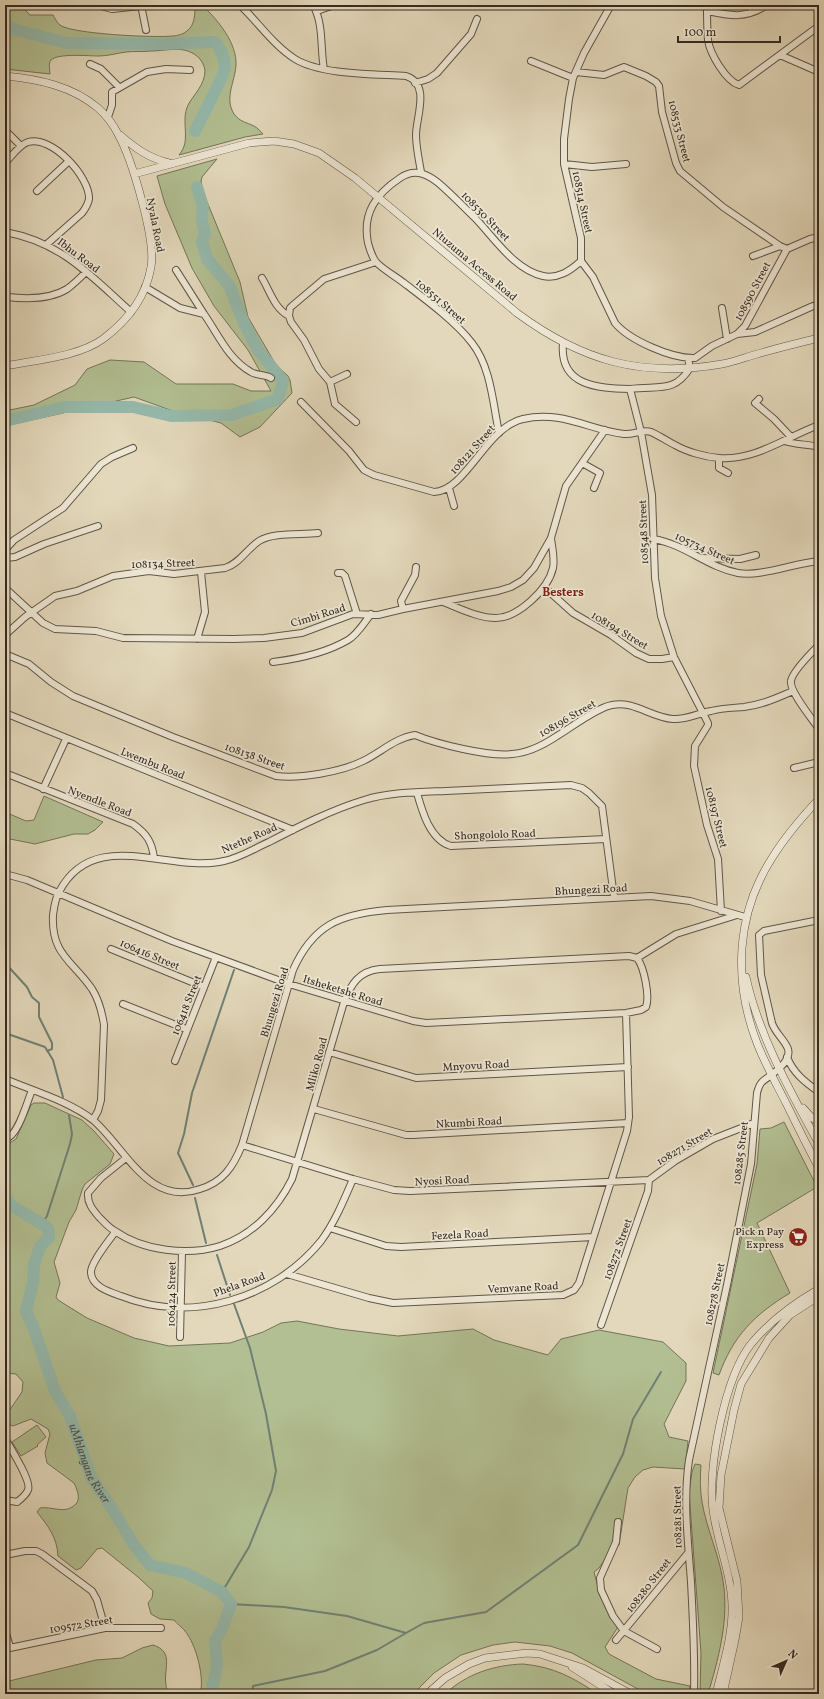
<svg xmlns="http://www.w3.org/2000/svg" width="824" height="1699" font-family="Vollkorn,serif">
  <style>
    .green { fill: #b2bf92; stroke: #74755a }
    .lines { fill: none; stroke-linecap: round; stroke-linejoin: round }
    .stream { stroke: #6f8175; stroke-width: 2 }
    .river { stroke: #95baad; stroke-width: 12 }
    .minor-casing { stroke: #605648; stroke-width: 8 }
    .tertiary-casing { stroke: #605648; stroke-width: 8 }
    .minor { stroke: #ede6d3; stroke-width: 6 }
    .tertiary { stroke: #ede6d3; stroke-width: 7 }
    .labels { text-anchor: middle; stroke-width: 3.5; stroke-linejoin: round; paint-order: stroke }
    .street-label { font-size: 11px; fill: #352b22; stroke: #ede6d3 }
    .poi-label { font-size: 11px; fill: #352b22; stroke: #ede6d3; text-anchor: end }
    .neighbourhood-label { font-size: 12px; font-weight: bold; fill: #7a1f14; stroke: #ede6d3 }
    .water-label { font-size: 12px; font-style: italic; fill: #4d4f45; stroke: #ede6d3 }
  </style>
  <rect width="100%" height="100%" fill="#e3d8bb"/>
  <filter id="stains"><feTurbulence type="fractalNoise" baseFrequency=".005" numOctaves="4"/><feColorMatrix values="0 0 0 0 .2 0 0 0 0 .09 0 0 0 0 .02 0 0 0 .5 -.17"/></filter>
  <radialGradient id="worn" r=".72"><stop offset=".6" stop-color="#630" stop-opacity="0"/><stop offset="1" stop-color="#630" stop-opacity=".3"/></radialGradient>
  <!-- green -->
  <path class="green" d="M5,5H23L26,11L30,15H53C55,18 57,23 60,25C71,34 156,38 173,36C177,36 184,34 187,31C195,25 195,14 195,5H202C218,20 237,43 236,65C235,82 224,98 234,114C240,122 246,122 254,126C258,128 261,132 263,134L245,137L179,155C192,140 180,122 188,105C194,94 205,85 205,70C204,65 202,62 200,59C186,44 168,51 151,51C143,52 135,51 126,52C118,53 108,56 99,56C89,56 58,53 51,60C48,63 50,70 50,74L5,69Z
    M217,159L202,177L201,181L203,192L240,282L248,317L276,365L288,376L290,380L292,393L260,427L240,437L221,423L170,410L134,397L5,426V411L34,405L75,385L87,369L110,360L144,362L176,384H233L251,391H271L248,350L214,306L192,268L165,204L157,176Z
    M44,796L103,822L95,830L88,834H74L35,844L5,838V812L26,821L34,820Z
    M34,1103H45L82,1120L94,1131L114,1154L110,1164L85,1184L82,1190L76,1210L69,1222L54,1262L60,1283L56,1297L58,1300L87,1318L134,1338L169,1346L230,1343L263,1332L281,1323L297,1321L339,1329L398,1336L473,1329L494,1340L548,1355L561,1339L599,1330L663,1342L686,1363V1381L664,1424L669,1437L688,1441L685,1469L653,1467L643,1470L635,1477L628,1488L619,1545L608,1555L599,1568L594,1572C599,1593 606,1609 618,1627L605,1647L609,1654L656,1679L690,1686L689,1694H647L572,1653L550,1646L515,1642L493,1645L461,1655L434,1673L413,1694H200C205,1678 196,1644 185,1631C182,1627 177,1624 174,1620L160,1619L151,1614L148,1603L152,1598L153,1591L138,1577L102,1548L97,1549L81,1568L76,1570L58,1556C57,1537 48,1526 37,1512L40,1508C53,1506 65,1515 76,1504C81,1498 77,1489 74,1483L47,1463L45,1453L50,1434L48,1429L31,1419L13,1426L8,1424L5,1420L9,1411L22,1392L23,1382L16,1374L5,1373V1146L16,1139L31,1105Z
    M784,1122L817,1187L757,1223L790,1293C755,1314 733,1336 719,1375L713,1373L757,1164L760,1129L771,1128Z
    M37,1425L46,1437L37,1445L38,1446L21,1456L12,1442Z
    M695,1464L701,1465C700,1477 700,1490 702,1502C707,1531 721,1559 724,1588C728,1624 718,1660 708,1694H700L701,1653L689,1492L692,1472Z
    M153,1645C175,1652 163,1669 166,1685C166,1688 168,1691 169,1694H5V1682L96,1660L122,1658L142,1648Z
    M523,1664C554,1667 572,1677 598,1694H445C466,1674 494,1665 523,1664Z"/>
  <g class="lines">
    <!-- stream -->
    <path class="stream" d="M5,963L27,987L32,997L39,1003V1017L52,1043V1049L47,1051
      M5,1033L45,1047L53,1060L63,1097
      M193,1185L178,1153L184,1134L192,1093L234,970
      M195,1198L206,1243
      M41,1225L47,1216L70,1144L72,1134L69,1115
      M217,1255L230,1295
      M222,1592L249,1547L272,1490L276,1471L266,1414L250,1348L234,1304
      M231,1604L284,1607L347,1616L406,1633L424,1623L486,1612L578,1545L623,1454L633,1419L661,1372
      M252,1694L253,1686L325,1671L377,1650L406,1633"/>
    <!-- river -->
    <g class="river">
      <path d="M5,24L16,30L67,43L164,44L215,42C221,48 225,59 225,68C225,74 200,121 195,131"/>
      <path d="M5,421L64,407H133L171,416L232,415L278,399L283,381L258,350L244,323L229,285L207,259L202,242L205,233L202,222L203,207L197,187"/>
      <path id="s1" d="M5,1198L12,1206L47,1227L49,1232V1237L40,1247L34,1265L33,1282L26,1311L34,1329L55,1391L70,1416L91,1477L113,1510L134,1545L150,1565L186,1573L222,1592L231,1604L223,1627L215,1641L217,1666L211,1694"/>
    </g>
    <!-- minor casing -->
    <g class="minor-casing">
      <path id="minor" d="M97,5L112,9L141,6
        M141,5L146,30
        M240,5C258,22 273,45 295,59C321,75 375,74 406,76C431,84 416,117 416,135C416,147 419,160 421,172
        M313,5C324,24 320,48 324,69
        M611,5L584,53L573,78L569,99L564,139V164L581,238V261L593,277L615,323C629,340 672,359 695,358L712,346L737,334L745,326L787,249L810,239L819,237
        M707,5C707,16 707,28 708,40C710,54 726,81 739,85L819,26
        M317,11L334,5
        M707,11C731,16 746,19 767,5
        M780,55L819,72
        M531,61L573,78
        M90,64L101,69L119,87
        M576,72L604,75L624,67L646,76L656,82L659,86L662,112L676,163L680,171L723,207L780,246L787,249
        M415,83L428,79L437,73L471,34L477,19
        M108,117L112,105V92L147,72L166,69L190,70
        M5,130L21,146
        M5,163C12,156 19,145 28,142C52,135 90,177 89,199C88,205 85,209 82,213L47,244
        M564,164L592,167L626,164
        M37,191L69,161
        M5,232C61,242 90,275 131,312
        M753,256L780,246
        M176,270L204,314
        M262,278C270,291 274,308 289,316
        M145,287L180,308L204,314C218,334 228,359 251,372C257,376 265,374 271,378
        M7,297C25,299 51,299 67,289C74,284 80,278 86,272
        M722,308L727,339
        M737,334L755,332L813,306
        M563,343C559,386 597,388 630,389
        M688,358L690,368C674,394 657,385 630,389L641,432L652,495L655,578L661,616L674,657L708,723V725L695,746L694,766L707,825L718,859L721,911
        M330,382L347,374
        M759,399L755,403L774,419L791,437
        M301,402L349,451L364,470L374,475L434,492C466,491 486,427 523,419C562,410 589,430 624,434C633,435 643,429 651,432C660,436 667,441 675,445C687,452 706,457 719,458C755,461 786,437 819,425
        M356,422L335,404L330,382L319,369L304,340L291,322L289,316L290,308L292,306L324,279L376,262
        M499,433C493,404 491,367 472,343C456,322 425,299 404,283C395,276 384,270 377,263C372,258 370,250 368,243C362,213 376,194 400,178C416,167 430,175 443,187C454,197 465,208 476,219C495,239 515,270 543,276C558,279 570,271 581,261
        M784,441C797,445 806,444 819,447
        M719,458V468L728,473
        M582,463L600,473L594,488
        M449,488L454,506
        M653,539C685,544 707,567 738,573C761,577 794,563 819,561
        M5,550L14,540L63,508L101,464L112,457L133,448
        M5,558L15,557L44,544L98,526
        M701,558L740,559L756,555
        M338,573H342L345,576L357,614
        M544,587L573,613L611,635L636,653L649,659H662L674,657
        M5,588L43,623L55,629L96,631L123,638L234,639L264,638L302,633L353,614L378,615L403,609L498,591L511,587L523,580L534,568L551,538L566,486L605,430
        M443,602C459,608 478,618 496,618C517,618 548,590 553,568C555,558 552,548 551,538
        M403,609L401,601L415,575L416,567
        M5,635L25,617L55,596L77,591L113,576L149,571L174,574L225,568C239,564 247,549 259,541C273,532 301,535 318,533
        M197,639L205,612L201,572
        M819,645C812,652 792,672 791,681C789,691 813,720 819,729
        M5,654L29,664L51,682L73,696L173,737L276,776C299,779 341,772 363,761C380,753 395,738 415,735C437,744 489,757 512,754C527,753 545,744 557,736C572,727 596,708 612,705C633,700 652,718 673,719C686,720 699,713 711,711C722,708 733,708 744,707C761,705 777,698 793,691
        M273,662C297,659 326,653 348,640C357,635 364,623 371,614
        M5,713L293,830
        M794,768L819,762
        M5,773L133,824C147,834 152,842 154,858
        M43,789L66,739
        M417,793C422,811 430,840 451,846L606,839
        M5,874L27,880L172,941L289,984L413,1021L426,1023L626,1013L641,1010L646,1007C650,996 644,967 637,958L629,956L380,969C359,971 351,984 344,1002L292,1179C277,1209 253,1235 220,1246C188,1256 143,1251 115,1231C109,1228 104,1222 99,1217C93,1210 87,1203 88,1193L101,1178L126,1158
        M111,949L204,987
        M637,958L676,934L737,915
        M123,1004L186,1029
        M329,1052L416,1078L628,1067
        M787,1057C793,1073 806,1083 819,1092
        M175,1061L216,957
        M5,1079C33,1091 69,1101 93,1120C125,1147 148,1207 200,1189C223,1182 233,1167 242,1145L293,970C313,925 340,914 387,910L651,896L690,901L745,917
        M314,1109L406,1135H413L628,1123
        M93,1120L98,1111L101,1100L104,1025C102,1012 99,1000 92,989C73,961 51,955 53,915C54,908 55,899 59,892C94,825 169,874 224,861C240,858 255,848 269,842C300,826 331,810 364,800C390,792 419,792 446,791C488,789 529,787 571,785L582,788L589,793L602,806L614,897
        M5,1139C18,1137 27,1102 32,1090
        M242,1145L353,1179L394,1190L410,1191L649,1180L675,1161L713,1139L754,1123
        M330,1228L386,1246L401,1247L593,1237
        M115,1232C109,1241 90,1263 91,1273C92,1287 110,1292 121,1296C191,1324 274,1299 321,1241C335,1222 344,1200 353,1179
        M287,1274L369,1298L393,1303L563,1295L574,1290L579,1283L627,1131L629,1117L626,1013
        M601,1325L648,1191L649,1180
        M180,1337L182,1252
        M5,1438C10,1448 32,1481 28,1490C26,1495 21,1499 17,1502L5,1500
        M618,1522L616,1542L600,1578L601,1590L613,1616L624,1631L657,1649
        M5,1555L25,1551H36L42,1554L92,1591L97,1600L105,1628
        M5,1630L10,1647
        M616,1640L688,1553
        M5,1649L105,1628H161
        M694,1694C695,1656 693,1619 691,1582C688,1541 683,1501 689,1460L727,1285L751,1164L757,1093C758,1089 759,1085 762,1082C770,1075 792,1063 788,1049C785,1040 775,1033 772,1023L761,975L759,935L764,931L819,920"/>
    </g>
    <!-- tertiary casing -->
    <g class="tertiary-casing">
      <path id="tertiary" d="M5,76C38,79 72,86 98,108C106,115 113,124 118,134C132,159 156,240 151,267C146,297 127,321 103,339C78,357 35,360 5,366
        M120,135C136,149 149,158 169,163
        M134,174L249,143L274,141L294,144L319,153L355,178L517,313C582,361 641,378 722,364C734,362 746,357 757,354C778,348 798,343 819,338
        M819,799C802,817 785,837 772,858C736,914 733,981 757,1043C765,1064 776,1083 786,1103C797,1125 807,1146 819,1168
        M746,977C759,1036 790,1091 819,1144
        M803,1108L811,1117L819,1122
        M572,1667L614,1694
        M427,1694L445,1678L469,1664L485,1658L527,1653L540,1654L583,1668L631,1694
        M716,1694C723,1665 733,1635 732,1605C731,1572 717,1542 713,1510C707,1468 725,1377 751,1344C770,1321 793,1304 819,1289
        M723,1694L735,1640L739,1617L737,1581L719,1508L721,1475L734,1410L741,1384L769,1338L790,1315L819,1296"/>
    </g>
    <!-- minor -->
    <use href="#minor" class="minor"/>
    <!-- tertiary -->
    <use href="#tertiary" class="tertiary"/>
  </g>
  <!-- icons -->
  <defs>
    <g id="supermarket-disc" transform="scale(1)"><circle r="9.5" fill="#8f2418" stroke="#ede6d3"/><path d="M-6-5.5h2.5l.6 2H6L4.5 2H-2.5L-4.4-4H-6ZM-1.5 3.2a1.3 1.3 0 1 0 .1 0ZM3 3.2a1.3 1.3 0 1 0 .1 0Z" fill="#fff"/></g>
  </defs>
  <g fill-rule="evenodd">
    <use href="#supermarket-disc" x="798" y="1237"/>
  </g>
  <g class="labels">
    <!-- street labels -->
    <g class="street-label">
      <text transform="translate(680 131) rotate(76)" y="4">108533 Street</text>
      <text transform="translate(583 202) rotate(78)" y="4">108514 Street</text>
      <text transform="translate(486 216) rotate(46)" y="4">108530 Street</text>
      <text transform="translate(156 225) rotate(79)" y="4">Nyala Road</text>
      <text transform="translate(79 255) rotate(37)" y="4">Ibhu Road</text>
      <text transform="translate(475 264) rotate(40)" y="4">Ntuzuma Access Road</text>
      <text transform="translate(752 291) rotate(-62)" y="4">108590 Street</text>
      <text transform="translate(441 301) rotate(41)" y="4">108551 Street</text>
      <text transform="translate(472 449) rotate(-48)" y="4">108121 Street</text>
      <text transform="translate(643 532) rotate(-92)" y="4">108548 Street</text>
      <text transform="translate(705 548) rotate(24)" y="4">105734 Street</text>
      <text transform="translate(163 563) rotate(-2)" y="4">108134 Street</text>
      <text transform="translate(318 615) rotate(-17)" y="4">Cimbi Road</text>
      <text transform="translate(620 630) rotate(31)" y="4">108194 Street</text>
      <text transform="translate(567 718) rotate(-30)" y="4">108196 Street</text>
      <text transform="translate(255 756) rotate(19)" y="4">108138 Street</text>
      <text transform="translate(153 763) rotate(22)" y="4">Lwembu Road</text>
      <text transform="translate(100 801) rotate(21)" y="4">Nyendle Road</text>
      <text transform="translate(717 817) rotate(76)" y="4">108197 Street</text>
      <text transform="translate(495 834) rotate(-2)" y="4">Shongololo Road</text>
      <text transform="translate(249 838) rotate(-24)" y="4">Ntethe Road</text>
      <text transform="translate(591 889) rotate(-3)" y="4">Bhungezi Road</text>
      <text transform="translate(150 954) rotate(23)" y="4">106416 Street</text>
      <text transform="translate(343 990) rotate(17)" y="4">Itsheketshe Road</text>
      <text transform="translate(274 1002) rotate(-73)" y="4">Bhungezi Road</text>
      <text transform="translate(186 1005) rotate(-68)" y="4">106418 Street</text>
      <text transform="translate(316 1064) rotate(-75)" y="4">Mliko Road</text>
      <text transform="translate(476 1065) rotate(-3)" y="4">Mnyovu Road</text>
      <text transform="translate(469 1122) rotate(-3)" y="4">Nkumbi Road</text>
      <text transform="translate(684 1146) rotate(-31)" y="4">108271 Street</text>
      <text transform="translate(740 1153) rotate(-83)" y="4">108285 Street</text>
      <text transform="translate(442 1180) rotate(-3)" y="4">Nyosi Road</text>
      <text transform="translate(460 1234) rotate(-3)" y="4">Fezela Road</text>
      <text transform="translate(617 1249) rotate(-70)" y="4">108272 Street</text>
      <text transform="translate(239 1284) rotate(-20)" y="4">Phela Road</text>
      <text transform="translate(523 1287) rotate(-3)" y="4">Vemvane Road</text>
      <text transform="translate(171 1294) rotate(-89)" y="4">106424 Street</text>
      <text transform="translate(714 1294) rotate(-78)" y="4">108278 Street</text>
      <text transform="translate(677 1517) rotate(-91)" y="4">108281 Street</text>
      <text transform="translate(648 1585) rotate(-52)" y="4">108280 Street</text>
      <text transform="translate(81 1624) rotate(-9)" y="4">109572 Street</text>
    </g>
    <!-- poi labels -->
    <g class="poi-label">
      <text x="784" y="1235">Pick n Pay<tspan x="784" dy="13">Express</tspan></text>
    </g>
    <!-- neighbourhood labels -->
    <g class="neighbourhood-label">
      <text x="563" y="596">Besters</text>
    </g>
    <!-- water labels -->
    <g class="water-label">
      <text dy="4" stroke="none"><textPath href="#s1" startOffset="307">uMhlangane River</textPath></text>
    </g>
  </g>
  <!-- margin -->
  <rect width="824" height="1699" fill="none" stroke="#e3d8bb" stroke-width="20"/>
  <rect x="6" y="6" width="812" height="1687" fill="none" stroke="#352b22" stroke-width="2"/>
  <rect x="10" y="10" width="804" height="1679" fill="none" stroke="#352b22"/>
  <!-- north arrow -->
  <g transform="translate(786 1661) rotate(45)" stroke="#ede6d3" stroke-width="3" paint-order="stroke">
  <path d="M0-3L7 15L0 10L-7 15Z" fill="#352b22"/>
  <text y="-6" font-size="11" font-weight="bold" text-anchor="middle" fill="#352b22">N</text>
  </g>
  <!-- scale -->
  <path d="M678 36v6h102v-6" fill="none" stroke="#352b22" stroke-width="2"/>
  <text x="684" y="36" font-size="12" fill="#352b22" stroke="#ede6d3" stroke-width="3" paint-order="stroke">100 m</text>
  <rect width="100%" height="100%" filter="url(#stains)"/>
  <rect width="100%" height="100%" fill="url(#worn)"/>
</svg>
